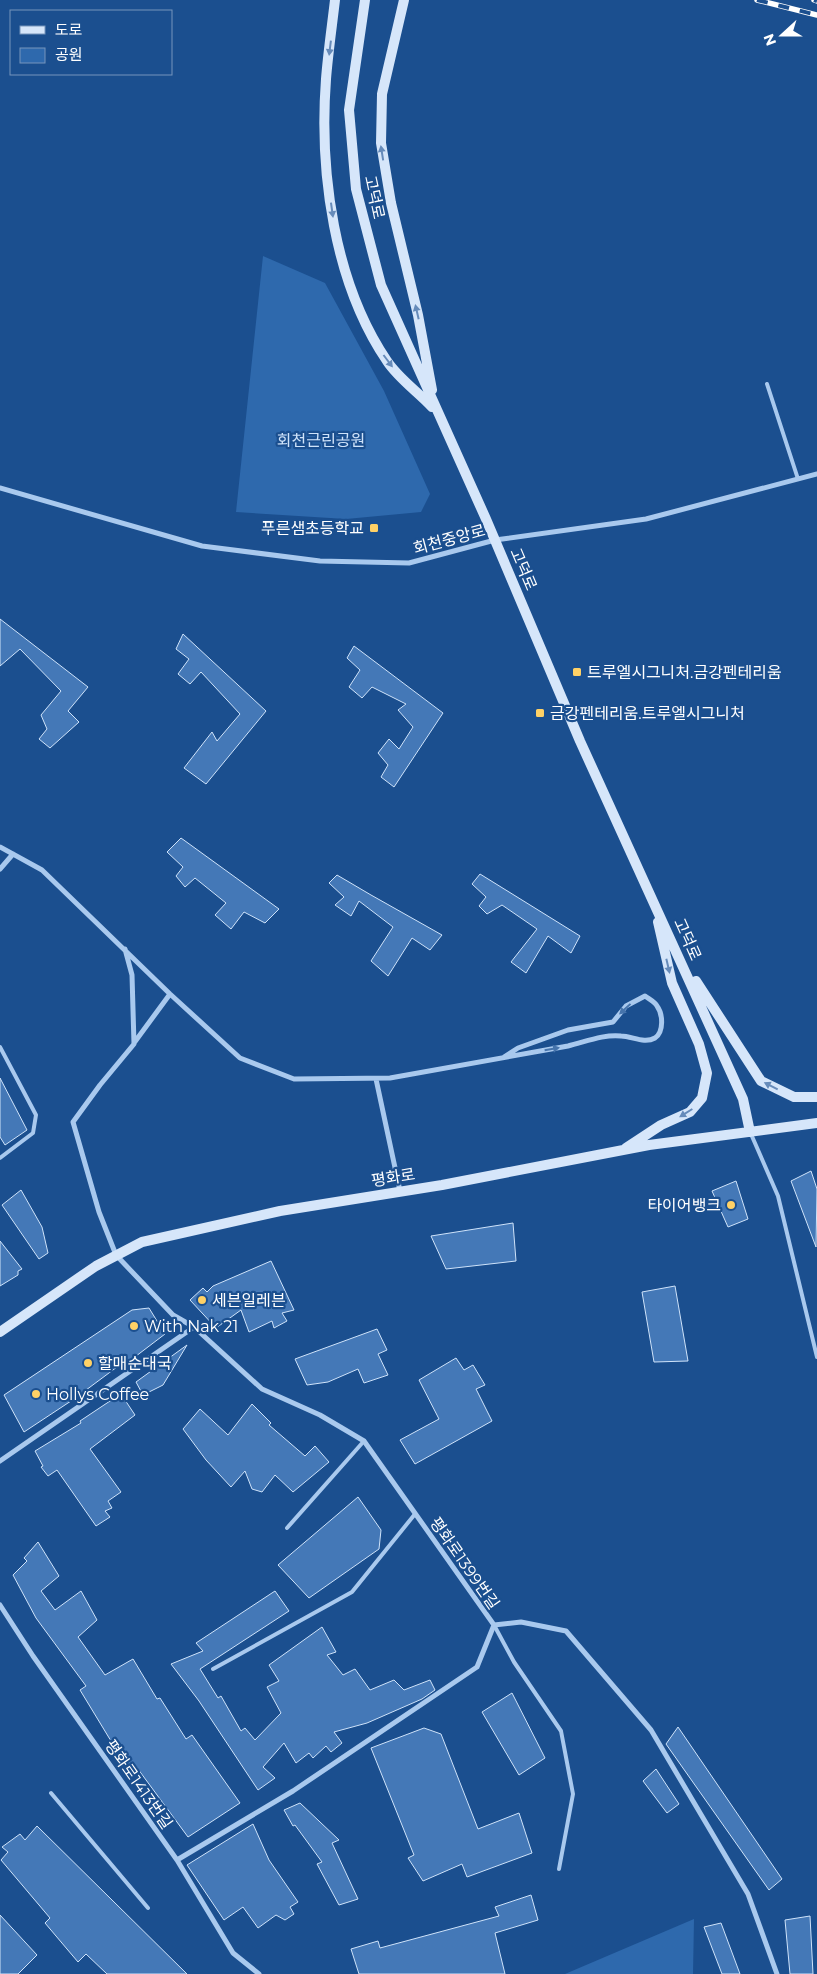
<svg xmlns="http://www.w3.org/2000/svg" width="817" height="1974" font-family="Montserrat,'Noto Sans KR',sans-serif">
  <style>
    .green { fill: #2e69ad }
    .building { fill: #4478b7; stroke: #cfe3fa }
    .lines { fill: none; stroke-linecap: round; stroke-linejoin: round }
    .service { stroke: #a9c9ee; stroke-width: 4 }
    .minor { stroke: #a9c9ee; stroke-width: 5 }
    .secondary { stroke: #d6e6fa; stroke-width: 10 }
    .rail-casing { stroke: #fff; stroke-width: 5.5 }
    .rail { stroke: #1b4f8f; stroke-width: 4; stroke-dasharray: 11; stroke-linecap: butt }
    .oneway { fill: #668bba }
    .oneway2 { fill: #4674ac }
    .poi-dot { fill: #ffd166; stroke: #1b4f8f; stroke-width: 2 }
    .labels { text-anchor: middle; stroke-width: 4.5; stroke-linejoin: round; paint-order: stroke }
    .street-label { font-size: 16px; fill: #fff; stroke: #1b4f8f }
    .park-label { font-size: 16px; fill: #cfe3fa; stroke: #1b4f8f }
    .poi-label { font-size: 16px; fill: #fff; stroke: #1b4f8f; text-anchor: start }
  </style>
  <rect width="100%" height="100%" fill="#1b4f8f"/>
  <!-- green -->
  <path class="green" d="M263,256L325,283L384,391L430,494L421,512L346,519L236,512Z
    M694,1919L693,1974H565Z"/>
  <!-- building -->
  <path class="building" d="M0,619L88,687L68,711L79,722L50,748L39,739L47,729L41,715L61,691L20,649L0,666Z
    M183,634L266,711L206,784L184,768L212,732L217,741L240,714L201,672L190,684L178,674L189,659L176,649Z
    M354,646L443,713L394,787L381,777L388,765L378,753L389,739L399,749L413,727L398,710L406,704L372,687L362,698L349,687L360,670L347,658Z
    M181,838L279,909L265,923L244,912L231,929L215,915L226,903L195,878L185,887L176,876L183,867L167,852Z
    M480,874L580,936L571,953L548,936L526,973L511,962L537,929L502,905L487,914L479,906L486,897L472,884Z
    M337,875L371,895L442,935L430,950L412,938L388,976L371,961L393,927L359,901L351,916L335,905L344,897L329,883Z
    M0,1078L27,1130L5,1145L0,1137Z
    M811,1171L817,1189L816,1247L791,1181Z
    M736,1181L748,1219L728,1227L712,1191Z
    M21,1190L42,1227L48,1253L39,1259L2,1205Z
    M513,1223L516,1261L446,1269L431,1236Z
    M0,1241L22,1269L18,1271V1275L0,1286Z
    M271,1261L294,1310L282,1313L287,1321L274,1328L272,1321L249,1332L241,1310L216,1328L190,1300L203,1288L207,1292L213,1286Z
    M675,1286L688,1361L654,1362L642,1292Z
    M149,1308L165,1334L123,1366L121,1364L74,1399L24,1432L4,1395L132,1310Z
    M377,1329L387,1350L378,1354L388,1375L364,1383L358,1369L328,1382L307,1385L295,1359Z
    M187,1345L163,1385L143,1395L136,1382Z
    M456,1358L464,1370L473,1365L485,1385L476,1389L492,1421L415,1464L400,1440L439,1419L419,1380Z
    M116,1397L125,1400L135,1415L90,1449L121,1492L108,1501L112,1508L105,1511L110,1517L96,1526L57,1470L48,1476L41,1467L43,1466L35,1451L81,1423L80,1421Z
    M252,1404L271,1423L269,1425L305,1456L315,1446L329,1462L293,1492L275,1475L262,1492L252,1489L245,1471L231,1487L206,1460L183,1429L200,1409L228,1435Z
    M358,1497L381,1530L379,1549L309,1598L278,1565Z
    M38,1542L59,1576L41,1591L55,1610L81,1591L97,1620L78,1637L105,1675L133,1659L157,1699L160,1698L186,1739L192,1735L240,1803L188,1837L135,1765L128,1769L80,1690L86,1686L36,1618L13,1575L27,1561L24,1558Z
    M275,1591L289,1611L200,1669L218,1698L221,1696L241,1731L245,1728L255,1740L281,1713L267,1687L279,1681L269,1665L322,1627L336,1652L327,1655L343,1675L355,1669L370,1690L394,1680L404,1690L430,1680L435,1690L422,1699L367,1723L334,1732L342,1743L331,1752L326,1746L313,1758L309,1753L296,1763L284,1743L263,1767L275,1778L258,1790L199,1701L171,1664L203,1651L196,1643Z
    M512,1693L545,1758L519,1775L482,1712Z
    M678,1727L782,1879L769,1890L666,1744Z
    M424,1728L441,1734L478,1829L519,1813L532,1853L467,1877L462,1864L423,1881L408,1858L414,1855L371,1748Z
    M656,1769L679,1804L667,1813L643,1781Z
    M300,1803L339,1840L332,1843L358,1899L339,1905L317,1864L322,1862L295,1825L293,1826L284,1810Z
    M253,1824L269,1860L298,1902L290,1907L294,1914L285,1920L276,1915L258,1928L243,1907L224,1920L187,1865Z
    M37,1826L187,1974H107L86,1954L78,1962L45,1923L50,1918L1,1860L8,1852L2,1847L20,1834L25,1840Z
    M531,1895L538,1920L495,1933L505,1974H359L351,1949L378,1941L380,1948L499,1916L495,1907Z
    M0,1915L37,1955L18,1974H0Z
    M810,1916L813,1974H790L785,1920Z
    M721,1923L740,1974H722L704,1927Z"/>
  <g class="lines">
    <!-- service -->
    <path class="service" d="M767,384L798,479
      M0,1047L36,1115L33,1133L0,1158
      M751,1134L778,1196L817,1357
      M287,1528L364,1441
      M494,1625L514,1662L561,1731L573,1794L559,1869
      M213,1669L352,1592L415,1514
      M51,1793L148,1908"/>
    <!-- minor -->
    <path class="minor" d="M0,488L202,546L320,561L409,563L495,540L646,519L817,474
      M0,847L42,870L170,994L240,1058L294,1079L390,1078L568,1046C585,1042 604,1034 621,1036C632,1036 644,1044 655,1038C664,1032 663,1014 657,1006C655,1002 649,999 645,996L626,1006L613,1022L568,1030L518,1048L504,1057
      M0,869L13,854
      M125,949L132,975L134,1044L100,1085L73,1122L99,1212L116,1255L173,1315L194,1327L262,1389L320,1415L364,1441L494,1625L521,1622L566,1631L651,1730L748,1894L777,1974
      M134,1043L170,994
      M376,1079L400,1191
      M0,1461L194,1327
      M0,1605L33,1656L177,1860L233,1953L259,1974
      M177,1860L293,1791L477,1667L494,1625"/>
    <!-- secondary -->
    <path class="secondary" d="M335,0C332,26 328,53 326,79C319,172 334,283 387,361C398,378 418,392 432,407
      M365,0L349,110L356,189L381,285L486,519L580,741L743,1099L750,1132
      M404,0L382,94L381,143L391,203L418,315L432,390
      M696,981L761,1081L794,1097H817
      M626,1148L661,1125L690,1112L702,1098L707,1073L699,1044L672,983L658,922
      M0,1332L96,1266L142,1242L280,1211L442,1185L649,1145L817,1123"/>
    <!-- rail casing -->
    <g class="rail-casing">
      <path id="rail" d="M757,0L817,15
        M814,0L817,1"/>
    </g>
    <!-- rail -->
    <use href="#rail" class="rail"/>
  </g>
  <!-- one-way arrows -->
  <defs><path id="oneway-solid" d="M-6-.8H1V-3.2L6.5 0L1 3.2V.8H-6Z" transform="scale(1.25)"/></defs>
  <g class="oneway">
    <use href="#oneway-solid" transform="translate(330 48) rotate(97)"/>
    <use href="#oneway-solid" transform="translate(382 153) rotate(-99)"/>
    <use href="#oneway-solid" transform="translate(332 210) rotate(82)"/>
    <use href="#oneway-solid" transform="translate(417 312) rotate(-103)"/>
    <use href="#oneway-solid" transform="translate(388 361) rotate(53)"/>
    <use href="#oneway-solid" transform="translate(668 966) rotate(77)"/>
    <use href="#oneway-solid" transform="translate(771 1086) rotate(-153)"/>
    <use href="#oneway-solid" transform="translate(686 1113) rotate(148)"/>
  </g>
  <g class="oneway2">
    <use href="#oneway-solid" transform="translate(625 1009) rotate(137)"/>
    <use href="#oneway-solid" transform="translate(552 1049) rotate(-10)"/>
  </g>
  <!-- markers -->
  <g class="poi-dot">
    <rect x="369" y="523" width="10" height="10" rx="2.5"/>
    <rect x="572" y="667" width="10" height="10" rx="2.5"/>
    <rect x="535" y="708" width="10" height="10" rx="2.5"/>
    <circle cx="731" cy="1205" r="5"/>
    <circle cx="202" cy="1300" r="5"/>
    <circle cx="134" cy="1326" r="5"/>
    <circle cx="88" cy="1363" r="5"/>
    <circle cx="36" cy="1394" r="5"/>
  </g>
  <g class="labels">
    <!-- street labels -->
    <g class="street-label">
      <text transform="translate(375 197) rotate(78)" y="6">고덕로</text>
      <text transform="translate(449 539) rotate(-15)" y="6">회천중앙로</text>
      <text transform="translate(524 569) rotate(67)" y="6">고덕로</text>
      <text transform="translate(688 939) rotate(66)" y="6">고덕로</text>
      <text transform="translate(393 1177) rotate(-9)" y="6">평화로</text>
      <text transform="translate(465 1563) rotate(55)" y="6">평화로1399번길</text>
      <text transform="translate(139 1784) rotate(55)" y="6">평화로1413번길</text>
    </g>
    <!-- park labels -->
    <g class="park-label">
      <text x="321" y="446">회천근린공원</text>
    </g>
    <!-- poi labels -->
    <g class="poi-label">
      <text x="364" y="534" text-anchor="end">푸른샘초등학교</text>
      <text x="587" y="678">트루엘시그니처.금강펜테리움</text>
      <text x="550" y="719">금강펜테리움.트루엘시그니처</text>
      <text x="721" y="1211" text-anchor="end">타이어뱅크</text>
      <text x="212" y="1306">세븐일레븐</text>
      <text x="144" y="1332">With Nak 21</text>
      <text x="98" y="1369">할매순대국</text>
      <text x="46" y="1400">Hollys Coffee</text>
    </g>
  </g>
  <!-- legend -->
  <rect x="10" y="10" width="162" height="65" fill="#1b4f8f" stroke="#7695bc"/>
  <rect x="20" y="26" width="25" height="8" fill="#d6e6fa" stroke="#7695bc"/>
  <text x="55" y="35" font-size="15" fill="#ffffff">도로</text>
  <rect x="20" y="48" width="25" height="15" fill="#2e69ad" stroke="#7695bc"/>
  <text x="55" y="60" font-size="15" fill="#ffffff">공원</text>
  <!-- north arrow -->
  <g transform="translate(782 35) rotate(249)" stroke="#1b4f8f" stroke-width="4" paint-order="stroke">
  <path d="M0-4L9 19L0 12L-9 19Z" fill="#ffffff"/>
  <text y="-8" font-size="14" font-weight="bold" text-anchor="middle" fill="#ffffff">N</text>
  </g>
</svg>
